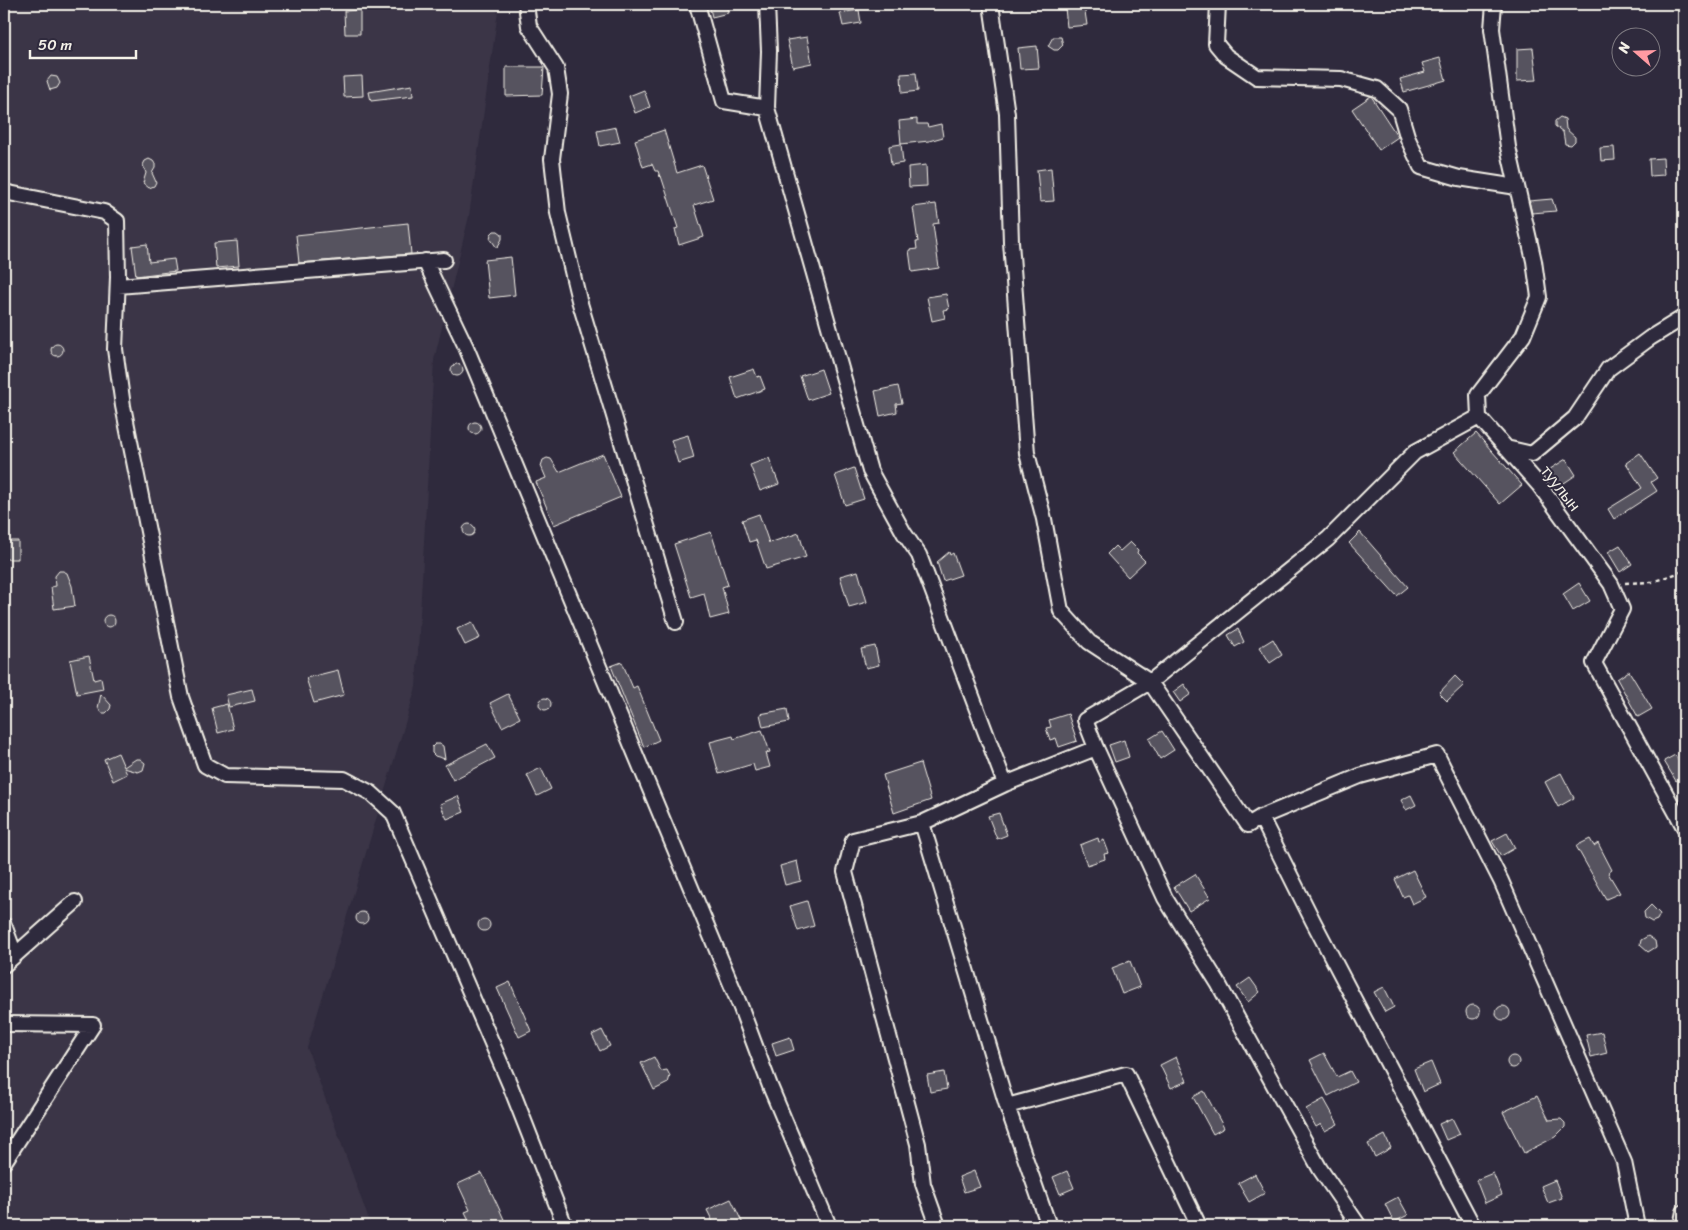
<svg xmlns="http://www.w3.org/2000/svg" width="1688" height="1230" font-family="Sriracha,sans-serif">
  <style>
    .built { fill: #3b3647 }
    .building { fill: #56525f; stroke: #f4f1e8 }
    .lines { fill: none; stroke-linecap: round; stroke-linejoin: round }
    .minor-casing { stroke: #f4f1e8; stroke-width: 18 }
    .path { stroke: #f4f1e8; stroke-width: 2.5; stroke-dasharray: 4 4; stroke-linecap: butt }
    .minor { stroke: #2f2a3d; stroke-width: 14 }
    .labels { text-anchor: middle; stroke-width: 4; stroke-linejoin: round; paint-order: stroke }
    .street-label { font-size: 16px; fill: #f4f1e8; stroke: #2f2a3d }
  </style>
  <rect width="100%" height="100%" fill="#2f2a3d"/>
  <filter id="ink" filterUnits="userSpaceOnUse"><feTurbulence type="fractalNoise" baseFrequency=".02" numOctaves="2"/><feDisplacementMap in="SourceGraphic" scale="10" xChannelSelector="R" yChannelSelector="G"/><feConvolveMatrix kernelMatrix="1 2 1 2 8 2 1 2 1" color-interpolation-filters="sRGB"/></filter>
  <g filter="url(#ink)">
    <!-- built -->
    <path class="built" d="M4,4H499L469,216L434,360L416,687L307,1048L371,1226H4Z"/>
    <!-- building -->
    <path class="building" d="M709,4H726L728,13L712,17Z
      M1084,5L1087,25L1067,27L1065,8Z
      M360,10V34H345L344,11Z
      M859,10L861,23L843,26L840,13Z
      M807,37L812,63L793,67L787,40Z
      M1053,37H1061L1063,45L1058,50H1054L1048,46Z
      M1037,46L1039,68L1020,69L1018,48Z
      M1533,48L1537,80L1517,81V49Z
      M1440,58L1446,80L1404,92L1400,79L1425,72L1422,63Z
      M506,67H544L542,95L506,96Z
      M916,73L918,91L902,93L901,74Z
      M51,76L57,77L60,83L57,88L50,90L47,81Z
      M362,76L363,96L344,97L343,77Z
      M412,85L413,96L371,101L369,92Z
      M644,90L650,107L635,113L629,96Z
      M1371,96L1398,137L1379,150L1352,109Z
      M1560,117L1565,119L1566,129L1575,137V141L1571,145L1565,144L1563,132L1555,126V121Z
      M917,119V124H927L928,127L941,124L943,137L929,141L901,144L899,121Z
      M616,127L620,142L600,146L597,131Z
      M664,130L677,173L702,165L713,199L694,205L704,237L679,245L675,229L678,228L661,176L660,177L658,171H655L652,164L643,167L635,140Z
      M901,144L903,163L891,165L889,146Z
      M1614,147L1615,160L1601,161L1600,148Z
      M1663,158L1664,175L1650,176L1649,159Z
      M149,159L153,161L155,164V168L152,173L156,182L154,186L149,188L143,183L146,173L143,165L145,161Z
      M926,165L927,186L909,187L908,167Z
      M1051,168L1054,201L1040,202L1037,170Z
      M1552,199L1556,211L1532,213L1529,201Z
      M936,204L939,223L933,224L939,268L912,272L909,250L917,249L916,242H918L913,207Z
      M408,223L411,254L299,263L296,235Z
      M494,231H498L502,234V239L497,248L490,238L491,234Z
      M237,241L239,266L216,268L214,243Z
      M147,244L149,262L174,259L176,271L136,276L132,246Z
      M511,257L515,295L489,298L485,260Z
      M946,294L949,309L943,310L945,318L932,321L927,297Z
      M51 350a6 6 0 1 1 12 0a6 6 0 1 1-12 0Z
      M451 370a6 6 0 1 1 12 0a6 6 0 1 1-12 0Z
      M754,369L757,377L760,376L765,389L737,399L730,377Z
      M821,369L829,393L808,400L800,376Z
      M898,386L902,403L896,404L897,412L880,416L875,391Z
      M469 428a6 6 0 1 1 12 0a6 6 0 1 1-12 0Z
      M1476,433L1522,485L1500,504L1454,452Z
      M688,435L694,458L678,463L671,440Z
      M1640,453L1657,478L1651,482L1657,491L1614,519L1608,509L1642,488L1626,463Z
      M603,454L621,497L554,525L536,482L546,478L541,466L543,460L547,458L551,459L559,472Z
      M769,458L779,484L760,491L750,465Z
      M1566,459L1576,475L1558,487L1547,471Z
      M854,468L864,499L845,505L835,475Z
      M759,514L769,543L799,533L806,557L766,569L756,540L749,542L742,520Z
      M463 530a6 6 0 1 1 12 0a6 6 0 1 1-12 0Z
      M711,532L728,585L722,587L729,614L710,619L704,593L691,597L674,544Z
      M1360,532L1408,587L1397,596L1349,543Z
      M4,541H18V559H4Z
      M1130,542L1138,550L1137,553L1145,561L1128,577L1107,554L1115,546L1120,551Z
      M1620,545L1632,564L1620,572L1608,552Z
      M949,552L950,555L953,553L961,575L943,581L937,562Z
      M59,571H63L67,573L72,586L75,606L54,609L51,587L56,586L55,576Z
      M858,571L867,602L849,607L840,576Z
      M1579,583L1590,601L1573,611L1563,594Z
      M103 621a6 6 0 1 1 12 0a6 6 0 1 1-12 0Z
      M472,622L480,638L465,645L457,629Z
      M1238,629L1244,642L1235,647L1228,635Z
      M1273,639L1282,655L1270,663L1260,647Z
      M875,646L879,665L866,668L861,649Z
      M89,656L94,680L101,678L103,689L77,694L70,660Z
      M622,662L633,688L637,686L659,740L644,747L611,666Z
      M338,670L344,695L314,703L306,678Z
      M1629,671L1652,709L1638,717L1617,679Z
      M1455,676L1464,685L1447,701L1439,693Z
      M1184,684L1191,694L1180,702L1173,692Z
      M252,689L255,701L229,707L226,695Z
      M101,694L111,705L110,709L106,713H102L98,708Z
      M508,694L520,718L502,727L490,703Z
      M539 704a6 6 0 1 1 12 0a6 6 0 1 1-12 0Z
      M227,704L233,729L218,733L212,708Z
      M787,709L789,722L763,727L760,714Z
      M1068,714L1077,741L1059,747L1056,738L1050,740L1046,728L1051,727L1049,720Z
      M762,730L770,752L766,753L770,767L755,771L753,764L719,774L710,742L733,736L734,739Z
      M1162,731L1174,750L1160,759L1149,739Z
      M1124,740L1129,757L1115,762L1109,745Z
      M435,744H440L443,746L445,759L435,756L432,753V747Z
      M487,744L495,758L453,780L445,765Z
      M118,753L124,767L136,759H140L145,763L143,770L138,772L124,768L127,774L113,781L104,759Z
      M1675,755L1684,770V776L1676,781L1664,761Z
      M920,763L931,800L894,813L883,775Z
      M541,768L551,789L537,796L527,775Z
      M1561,773L1574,798L1558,807L1545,782Z
      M1411,795L1416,805L1406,810L1401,800Z
      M458,796L464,812L447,819L440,804Z
      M999,813L1007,835L997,839L988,816Z
      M1507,833L1515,848L1501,856L1492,841Z
      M1098,838L1099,842L1104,840L1109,853L1104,854L1105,859L1087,865L1080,845Z
      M1590,839L1594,846L1598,843L1612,870L1608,873L1620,893L1606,899L1576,846Z
      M797,861L801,881L785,885L780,866Z
      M1413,870L1426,897L1412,904L1408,895L1403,897L1395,879Z
      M1195,874L1210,898L1189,911L1174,887Z
      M807,901L814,926L798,931L790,906Z
      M1651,905L1660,914L1657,920L1652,922L1645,918L1644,912Z
      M356 918a6 6 0 1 1 12 0a6 6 0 1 1-12 0Z
      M478 925a6 6 0 1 1 12 0a6 6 0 1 1-12 0Z
      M1648,936L1655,941L1656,947L1648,952L1640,945L1641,940Z
      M1130,961L1140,987L1122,994L1112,968Z
      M1250,978L1260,992L1248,1002L1237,987Z
      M510,982L531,1031L519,1037L497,988Z
      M1384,987L1394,1007L1385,1012L1374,992Z
      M1466 1012a7 7 0 1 1 14 0a7 7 0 1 1-14 0Z
      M1496 1013a7 7 0 1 1 14 0a7 7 0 1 1-14 0Z
      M602,1030L610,1046L600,1051L592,1035Z
      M1602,1032L1607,1053L1591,1057L1586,1035Z
      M790,1037L794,1050L776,1056L772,1043Z
      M1324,1053L1337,1077L1350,1071L1356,1082L1328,1096L1310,1060Z
      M1507 1062a6 6 0 1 1 12 0a6 6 0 1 1-12 0Z
      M654,1057L661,1071L667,1070L670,1076L668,1083L654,1090L641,1063Z
      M1176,1057L1187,1081L1171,1088L1160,1065Z
      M1431,1062L1440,1084L1423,1092L1414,1069Z
      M944,1072L947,1089L930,1092L927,1075Z
      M1204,1091L1224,1128L1213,1134L1193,1097Z
      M1537,1096L1549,1120L1561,1119L1565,1123V1127L1555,1137L1524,1153L1503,1112Z
      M1324,1099L1338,1124L1325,1131L1321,1124L1316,1127L1306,1109Z
      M1452,1118L1460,1134L1446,1140L1439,1124Z
      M1385,1135L1391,1148L1375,1157L1368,1144Z
      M974,1171L980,1187L964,1192L959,1177Z
      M1067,1171L1074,1188L1060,1194L1053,1177Z
      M482,1173L497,1204L507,1226H472L465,1212L470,1210L458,1184Z
      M1493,1173L1502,1195L1485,1203L1476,1180Z
      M1255,1174L1265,1193L1249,1202L1238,1183Z
      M1555,1180L1562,1198L1548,1203L1541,1186Z
      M1398,1197L1408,1215L1394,1222L1385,1204Z
      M731,1199L744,1226H715L707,1210Z"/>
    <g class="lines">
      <!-- minor casing -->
      <g class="minor-casing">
        <path id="minor" d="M526,4L529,26L556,68L560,94L552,159L558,213L579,300L676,622
          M697,4L724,101L767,108
          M767,4L769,51L767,108L870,471L904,533L919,555L1005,784
          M991,4L1007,114L1011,242L1027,453L1044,519L1061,611L1089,642L1150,682L1248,825L1261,817L1360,776L1437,755L1501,881L1624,1162L1637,1226
          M1218,4L1216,44L1226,56L1257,77L1341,79L1377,89L1399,109L1408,139L1421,167L1459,178L1517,187
          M4,192L104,212L117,221L118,277L115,349L123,406L181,697L205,765L225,776L344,779L371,793L393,813L510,1085L565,1226
          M425,261L466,347L741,1008L770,1086L829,1226
          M118,286L444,260
          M1479,417L1539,485L1611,584L1622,609L1594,663L1684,827
          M1479,417L1478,395L1523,336L1539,297L1534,261L1508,147L1492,29L1494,4
          M1506,448L1532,454L1575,418L1608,369L1650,338L1684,317
          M1261,817L1313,921L1473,1226
          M922,823L1007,1106L1049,1226
          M4,925L15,955
          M4,965L75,902
          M4,1024L93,1025L4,1162
          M1007,1106L1126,1074L1199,1226
          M938,1226L923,1184L918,1144L845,872L853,840L922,823L1005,784L1096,748
          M1359,1226L1320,1169L1218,983L1165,898L1096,748L1085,720L1150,682L1328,539L1415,452L1479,417
          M1681,1226L1684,1212"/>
      </g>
      <!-- path -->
      <path class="path" d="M1625,583L1652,582L1684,571"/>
      <!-- minor -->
      <use href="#minor" class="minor"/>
    </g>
  </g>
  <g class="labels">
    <!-- street labels -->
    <g class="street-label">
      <text transform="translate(1561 488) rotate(52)" y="6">туулын</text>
    </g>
  </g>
  <!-- margin -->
  <rect width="1688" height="1230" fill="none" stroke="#2f2a3d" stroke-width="20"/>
  <rect x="10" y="10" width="1668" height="1210" fill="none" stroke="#f4f1e8" stroke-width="2" filter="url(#ink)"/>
  <!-- north arrow -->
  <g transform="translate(1636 52) rotate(290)"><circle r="24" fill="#2f2a3d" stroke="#7e7a81"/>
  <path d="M0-4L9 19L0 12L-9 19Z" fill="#ff9aa2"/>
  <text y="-8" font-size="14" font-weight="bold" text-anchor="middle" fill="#f4f1e8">N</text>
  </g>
  <!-- scale -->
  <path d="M30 50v8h106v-8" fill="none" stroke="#f4f1e8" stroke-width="2.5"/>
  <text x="38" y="50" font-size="15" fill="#f4f1e8" stroke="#2f2a3d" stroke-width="4" paint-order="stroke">50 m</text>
</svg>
